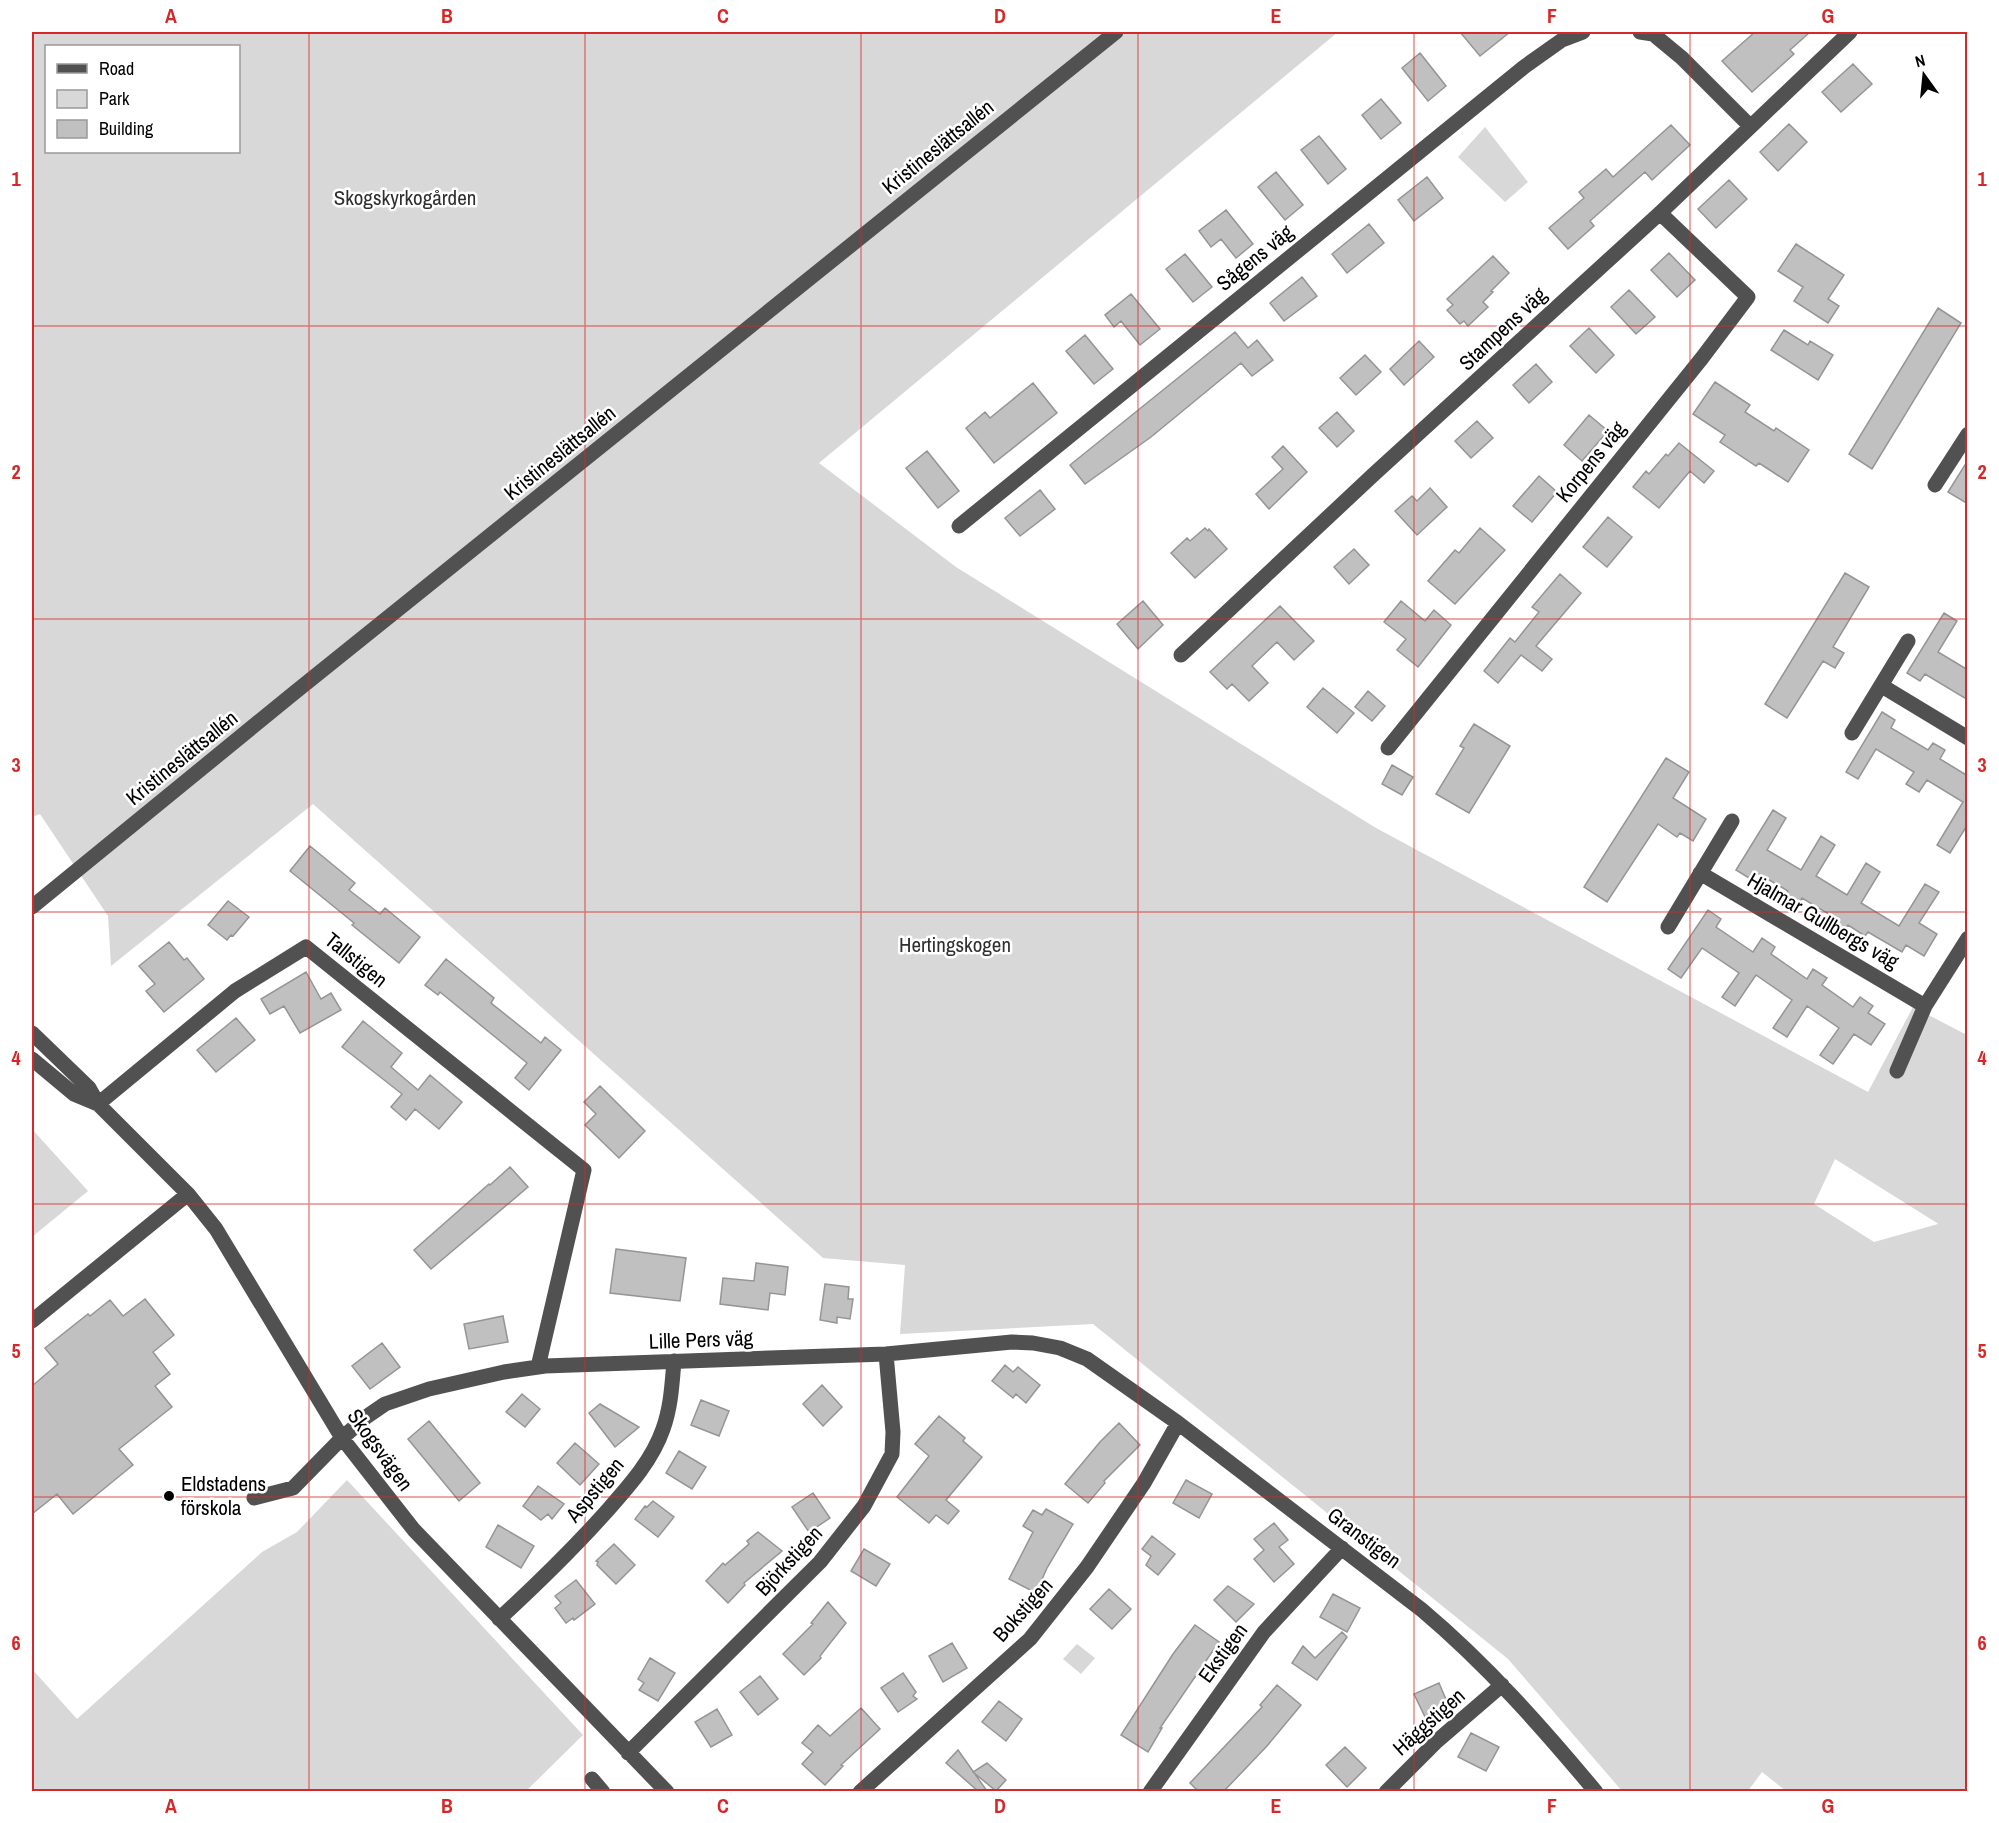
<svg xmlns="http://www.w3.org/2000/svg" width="1999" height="1823" font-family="'Archivo Narrow',sans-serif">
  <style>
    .green { fill: #d8d8d8; fill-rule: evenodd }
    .building { fill: #c0c0c0; stroke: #959595; stroke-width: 1.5 }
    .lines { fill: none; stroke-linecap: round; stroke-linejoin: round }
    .minor { stroke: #515151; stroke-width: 15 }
    .grid { fill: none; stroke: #d62828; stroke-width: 1.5; stroke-opacity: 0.55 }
    .poi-dot { fill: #000; stroke: #fff; stroke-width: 2 }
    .labels { text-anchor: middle; stroke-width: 5; stroke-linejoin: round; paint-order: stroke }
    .street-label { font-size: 21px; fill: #000; stroke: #fff }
    .park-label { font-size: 21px; fill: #2f2f2f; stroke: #fff }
    .poi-label { font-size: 21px; fill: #000; stroke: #fff; text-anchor: start }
    .neatline { fill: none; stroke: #d62828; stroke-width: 2 }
    .grid-label { font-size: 20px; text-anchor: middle; font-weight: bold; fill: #d62828 }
  </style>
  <rect width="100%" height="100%" fill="#fff"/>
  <!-- green -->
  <path class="green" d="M32,32H1338L819,463L956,567L1376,828L1868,1092L1913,1007L1967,1035V1791H1786L1762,1772L1748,1791H1622L1508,1659L1093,1324L900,1334L905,1265L823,1258L313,804L111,966L108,916L40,814L32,817ZM46,46H238V152H46ZM1835,1159L1937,1223L1938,1224L1874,1242L1814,1204Z
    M1485,127L1528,182L1505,202L1458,157Z
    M32,1129L88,1191L32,1237Z
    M347,1480L583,1735L526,1791H32V1669L77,1719L262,1552L297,1532Z
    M1077,1644L1095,1658L1081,1674L1063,1659Z"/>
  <!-- building -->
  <path class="building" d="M1460,32H1510L1480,56Z
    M1755,32H1810L1790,50L1794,54L1752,92L1722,61Z
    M1420,53L1446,86L1428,101L1402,68Z
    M1853,64L1872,84L1841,112L1822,92Z
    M1381,99L1401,123L1381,139L1362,115Z
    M1789,124L1807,142L1778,171L1760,152Z
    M1671,125L1690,145L1652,180L1645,172L1590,221L1594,226L1568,249L1549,228L1584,198L1579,192L1606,169L1613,177Z
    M1319,136L1346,169L1328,184L1301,150Z
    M1276,172L1303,205L1285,220L1258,187Z
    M1427,177L1443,198L1414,221L1398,200Z
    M1729,180L1747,199L1716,228L1698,209Z
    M1226,210L1253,244L1236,258L1221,239L1211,247L1199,231Z
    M1369,224L1384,243L1347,273L1332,254Z
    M1796,244L1844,275L1828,299L1839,306L1828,323L1794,301L1803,287L1778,271Z
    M1669,253L1695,280L1677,297L1651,270Z
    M1185,254L1212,287L1193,302L1166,269Z
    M1493,256L1509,273L1491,291L1493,292L1483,302L1488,307L1468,326L1464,321L1460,324L1447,310L1453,305L1447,299Z
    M1302,277L1317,296L1284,321L1270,303Z
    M1629,290L1655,317L1636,334L1611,307Z
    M1131,294L1160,329L1140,345L1121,321L1114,327L1105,315Z
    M1938,308L1961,323L1872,469L1849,454Z
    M1589,328L1614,355L1596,373L1570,346Z
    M1784,330L1808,345L1810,341L1833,355L1818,380L1771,350Z
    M1235,332L1248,348L1257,340L1273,360L1252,376L1241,363L1151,437L1085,484L1070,465Z
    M1085,335L1113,369L1094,384L1066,351Z
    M1419,341L1434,357L1404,385L1390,369Z
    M1365,355L1381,372L1356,395L1340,378Z
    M1536,364L1552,382L1529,403L1513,385Z
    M1715,382L1750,405L1745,412L1774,431L1776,428L1809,450L1788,482L1759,463L1756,466L1720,442L1725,435L1693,414Z
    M1033,383L1057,413L994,463L966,428L985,412L990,418Z
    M1337,412L1354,431L1337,447L1319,428Z
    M1589,415L1608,431L1582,461L1564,445Z
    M1477,421L1493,438L1471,458L1455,441Z
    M1679,443L1714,471L1704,483L1690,471L1659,508L1633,487L1646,471L1649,474L1666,454L1668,456Z
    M1283,446L1307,472L1269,509L1256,494L1283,469L1272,457Z
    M927,451L959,491L938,508L906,468Z
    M1968,460V504L1948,492Z
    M1539,476L1557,492L1532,522L1513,506Z
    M1430,488L1447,507L1417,535L1395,511L1412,496L1417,501Z
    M1040,490L1055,509L1020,536L1005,518Z
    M1608,517L1632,537L1607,567L1583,547Z
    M1205,528L1208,531L1209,529L1227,549L1195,578L1171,553L1187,538L1190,541Z
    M1480,528L1505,550L1455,604L1428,581L1455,550L1459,553Z
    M1354,549L1369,565L1349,584L1334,567Z
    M1845,573L1869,587L1833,647L1844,653L1835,668L1823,661L1787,718L1765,704Z
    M1560,574L1581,593L1536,646L1552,659L1542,671L1521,655L1498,683L1484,671L1510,638L1515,642L1539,612L1532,607Z
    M1143,601L1163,625L1138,649L1117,624Z
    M1401,601L1425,621L1434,610L1451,625L1418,667L1397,650L1406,639L1384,622Z
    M1280,606L1314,641L1294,660L1277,642L1252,666L1268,683L1249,701L1232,684L1227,689L1210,672Z
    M1944,613L1957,621L1938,652L1968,670V700L1925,674L1920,681L1907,673Z
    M1323,688L1354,713L1337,733L1307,707Z
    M1368,691L1385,706L1372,721L1355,707Z
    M1882,712L1895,720L1891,728L1928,750L1933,743L1945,750L1940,759L1968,776V824L1950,853L1937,845L1963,802L1927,780L1919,792L1906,784L1914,772L1876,749L1858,779L1846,772Z
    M1474,724L1510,746L1469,813L1436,794L1464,748L1460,746Z
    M1666,758L1689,772L1673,798L1706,819L1693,841L1680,833L1677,837L1658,824L1607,902L1584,887Z
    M1392,765L1413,777L1402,795L1382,784Z
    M1773,810L1786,818L1767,850L1801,870L1821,836L1835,845L1816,876L1847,895L1866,863L1880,872L1861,903L1899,926L1925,884L1939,892L1919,923L1937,934L1924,956L1906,945L1902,952L1868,932L1865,936L1848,925L1843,932L1830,924L1834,917L1802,898L1798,905L1784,897L1788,891L1754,871L1749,878L1736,870Z
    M310,846L355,883L349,890L380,914L385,908L420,937L399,963L352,925L354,923L290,871Z
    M228,901L249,917L233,936L231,935L227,940L208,925Z
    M1708,910L1721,919L1716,927L1753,952L1762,938L1775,947L1771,954L1807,979L1813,969L1827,978L1822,985L1853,1007L1860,997L1873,1006L1868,1013L1885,1024L1871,1045L1854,1034L1833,1064L1820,1055L1839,1028L1807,1006L1787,1037L1773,1028L1792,1000L1756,975L1735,1006L1722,997L1739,973L1702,948L1681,978L1668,969Z
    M169,942L184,960L187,958L204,979L164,1012L146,991L155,984L139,966Z
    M446,959L494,998L491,1003L541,1043L545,1037L561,1050L529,1090L515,1078L527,1063L440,992L438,995L425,985Z
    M306,972L321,999L331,993L341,1010L300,1033L284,1006L270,1014L261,999Z
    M236,1018L255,1040L216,1072L197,1050Z
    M363,1021L402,1053L391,1067L418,1090L430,1075L462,1102L439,1129L415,1109L406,1120L391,1107L402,1094L342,1047Z
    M600,1086L645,1131L619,1158L585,1125L596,1114L584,1102Z
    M510,1167L528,1187L431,1269L414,1250L489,1184L490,1185Z
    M616,1249L686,1258L680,1301L610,1293Z
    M756,1263L788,1267L785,1295L770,1293L768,1310L720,1304L723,1278L754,1281Z
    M825,1284L849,1287L848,1299H853L850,1319L837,1317V1323L820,1320Z
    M145,1299L174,1335L153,1352L170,1374L155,1386L172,1407L119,1449L133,1465L73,1514L57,1494L32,1514V1386L58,1364L45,1348L88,1314L90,1316L110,1300L123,1316Z
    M503,1316L508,1342L469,1349L464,1324Z
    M382,1343L400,1367L370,1389L352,1366Z
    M1005,1365L1013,1372L1018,1367L1040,1385L1026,1403L1016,1394L1013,1398L992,1381Z
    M822,1385L842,1407L823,1426L803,1404Z
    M522,1394L540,1409L525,1427L506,1412Z
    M701,1400L729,1411L719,1436L691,1425Z
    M600,1404L639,1427L615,1447L589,1413Z
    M939,1416L965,1438L963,1441L982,1457L946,1500L959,1511L948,1524L936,1515L929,1523L897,1497L929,1456L915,1444Z
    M429,1421L480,1483L459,1501L408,1439Z
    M1119,1423L1140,1445L1104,1481L1105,1483L1088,1503L1065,1484L1100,1442Z
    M575,1443L599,1464L580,1485L557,1463Z
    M679,1451L706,1467L692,1489L666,1473Z
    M1186,1480L1212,1494L1199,1518L1173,1503Z
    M538,1486L564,1504L552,1519L548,1514L541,1520L523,1506Z
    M813,1493L830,1518L809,1532L792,1507Z
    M653,1501L674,1517L658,1537L635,1519L645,1506L647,1507Z
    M1046,1509L1073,1524L1047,1568L1036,1593L1009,1579L1033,1532L1023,1526L1033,1510L1042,1515Z
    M1274,1523L1288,1540L1279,1547L1294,1564L1274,1582L1254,1559L1264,1550L1254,1539Z
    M498,1525L534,1546L521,1568L486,1547Z
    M758,1532L782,1551L744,1583L745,1585L728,1603L706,1581L723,1563L725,1565L749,1544L747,1541Z
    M1152,1536L1175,1554L1158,1575L1146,1565L1151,1556L1142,1549Z
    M614,1544L635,1565L616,1584L597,1565L598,1562L596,1561Z
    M864,1549L890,1564L876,1586L851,1571Z
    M576,1580L595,1604L574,1620L573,1618L566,1623L555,1608L561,1603L555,1596Z
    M1228,1586L1254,1604L1236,1622L1214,1600Z
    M1109,1589L1131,1609L1112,1629L1090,1609Z
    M1333,1594L1360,1608L1347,1632L1320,1617Z
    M828,1602L846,1623L820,1656L821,1658L804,1675L783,1654L813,1624L811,1623Z
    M1195,1625L1219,1642L1160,1728H1162L1148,1752L1121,1735L1173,1654Z
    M1342,1632L1347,1637L1317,1680L1292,1663L1303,1646L1315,1658Z
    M952,1643L967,1668L943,1682L929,1656Z
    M650,1658L675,1673L658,1701L639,1690L644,1683L638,1679Z
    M903,1673L916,1692L913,1696L917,1699L898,1712L881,1688Z
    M760,1676L778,1699L758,1715L740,1692Z
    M1439,1683L1451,1711L1427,1721L1414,1694Z
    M1277,1685L1301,1705L1267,1746L1224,1791H1198L1190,1783L1262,1707L1260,1705Z
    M999,1701L1022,1719L1006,1741L982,1722Z
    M861,1708L880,1729L841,1765L843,1766L825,1785L802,1764L813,1752L802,1743L818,1725L830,1736Z
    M717,1709L732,1735L711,1747L695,1722Z
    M1471,1733L1499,1747L1486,1771L1458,1757Z
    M1345,1747L1366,1768L1347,1787L1326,1765Z
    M958,1750L987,1791H978L946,1763Z
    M987,1763L1006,1780L996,1791L973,1772Z"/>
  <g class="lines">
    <!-- minor -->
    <path class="minor" d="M1640,32L1653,34L1682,58L1750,126
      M1935,485L1968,434
      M959,526L1524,67L1562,40L1583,32
      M1181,655L1373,475L1660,213L1850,32
      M1882,686L1968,738
      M1852,733L1908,641
      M1388,748L1702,358L1748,297L1660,213
      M1700,873L1925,1006
      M32,907L294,693L1116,32
      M1668,927L1732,821
      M32,1033L89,1088L98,1104L188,1194L216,1229L342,1438L414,1530L667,1792
      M32,1059L74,1094L98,1104
      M1897,1071L1925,1006L1968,938
      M98,1104L235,991L306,947L584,1170L538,1367
      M32,1321L188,1194
      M254,1498L293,1488L342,1438L366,1417L385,1404L429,1389L504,1372L545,1366L886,1354L1012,1342L1033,1343L1060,1348L1087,1359L1178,1423L1422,1610C1486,1664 1542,1727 1596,1792
      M499,1619C536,1585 572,1550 606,1512C628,1487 652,1461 663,1429C671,1407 672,1384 674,1361
      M628,1753L820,1562L864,1506L892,1454L893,1432L886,1354
      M592,1779L603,1792
      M860,1792L1030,1639L1087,1567L1144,1483L1178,1423
      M1150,1792L1264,1632L1342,1548
      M1386,1792L1437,1741L1502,1685"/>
  </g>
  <!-- grid -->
  <path class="grid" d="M309,32V1792M585,32V1792M861,32V1792M1138,32V1792M1414,32V1792M1690,32V1792M32,326H1968M32,619H1968M32,912H1968M32,1204H1968M32,1497H1968"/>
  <!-- markers -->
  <circle class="poi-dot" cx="169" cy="1496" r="6"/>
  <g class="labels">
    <!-- street labels -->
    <g class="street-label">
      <text transform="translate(938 147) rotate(-39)" y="7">Kristineslättsallén</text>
      <text transform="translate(1255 258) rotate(-39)" y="7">Sågens väg</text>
      <text transform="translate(1503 329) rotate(-43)" y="7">Stampens väg</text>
      <text transform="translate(560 453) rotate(-39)" y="7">Kristineslättsallén</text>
      <text transform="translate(1591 462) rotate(-51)" y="7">Korpens väg</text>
      <text transform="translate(182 758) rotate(-39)" y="7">Kristineslättsallén</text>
      <text transform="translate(1823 921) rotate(30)" y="7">Hjalmar Gullbergs väg</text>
      <text transform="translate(356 960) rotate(39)" y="7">Tallstigen</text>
      <text transform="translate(701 1340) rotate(-2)" y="7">Lille Pers väg</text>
      <text transform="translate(380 1450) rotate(54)" y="7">Skogsvägen</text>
      <text transform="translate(595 1490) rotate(-50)" y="7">Aspstigen</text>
      <text transform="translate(1364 1538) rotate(37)" y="7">Granstigen</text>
      <text transform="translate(789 1561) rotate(-47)" y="7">Björkstigen</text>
      <text transform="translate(1023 1610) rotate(-48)" y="7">Bokstigen</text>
      <text transform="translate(1223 1653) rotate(-54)" y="7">Ekstigen</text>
      <text transform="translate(1429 1722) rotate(-42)" y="7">Häggstigen</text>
    </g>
    <!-- park labels -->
    <g class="park-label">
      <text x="405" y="205">Skogskyrkogården</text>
      <text x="955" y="952">Hertingskogen</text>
    </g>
    <!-- poi labels -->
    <g class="poi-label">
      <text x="181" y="1491">Eldstadens<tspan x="181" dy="24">förskola</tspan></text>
    </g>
  </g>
  <!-- border -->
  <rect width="1999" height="1823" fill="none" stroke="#ffffff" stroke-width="66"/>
  <!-- legend -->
  <rect x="45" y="45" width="195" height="108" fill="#ffffff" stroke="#999999" stroke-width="1.5"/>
  <rect x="57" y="64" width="30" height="9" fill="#515151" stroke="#999999" stroke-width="1.5"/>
  <text x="99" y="75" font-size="18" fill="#000000">Road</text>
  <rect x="57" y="90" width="30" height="18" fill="#d8d8d8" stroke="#999999" stroke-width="1.5"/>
  <text x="99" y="105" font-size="18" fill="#000000">Park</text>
  <rect x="57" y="120" width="30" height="18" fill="#c0c0c0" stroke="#999999" stroke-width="1.5"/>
  <text x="99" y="135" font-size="18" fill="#000000">Building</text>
  <!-- north arrow -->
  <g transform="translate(1924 75) rotate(345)" stroke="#ffffff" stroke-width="4.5" paint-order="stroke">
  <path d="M0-4.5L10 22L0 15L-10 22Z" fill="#000000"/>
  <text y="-9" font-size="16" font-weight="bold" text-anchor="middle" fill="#000000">N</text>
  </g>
  <rect x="33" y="33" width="1933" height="1757" class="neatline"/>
  <g class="grid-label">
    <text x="171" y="23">A</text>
    <text x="447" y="23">B</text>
    <text x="723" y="23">C</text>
    <text x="1000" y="23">D</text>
    <text x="1276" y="23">E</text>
    <text x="1552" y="23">F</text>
    <text x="1828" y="23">G</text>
    <text x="16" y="186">1</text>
    <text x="1982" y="186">1</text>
    <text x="16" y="479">2</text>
    <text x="1982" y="479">2</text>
    <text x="16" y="772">3</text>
    <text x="1982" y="772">3</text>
    <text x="16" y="1065">4</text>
    <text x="1982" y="1065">4</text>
    <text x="16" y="1358">5</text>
    <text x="1982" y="1358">5</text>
    <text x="16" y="1650">6</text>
    <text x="1982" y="1650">6</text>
    <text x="171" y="1813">A</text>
    <text x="447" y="1813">B</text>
    <text x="723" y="1813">C</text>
    <text x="1000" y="1813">D</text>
    <text x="1276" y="1813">E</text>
    <text x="1552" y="1813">F</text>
    <text x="1828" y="1813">G</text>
  </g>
</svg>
